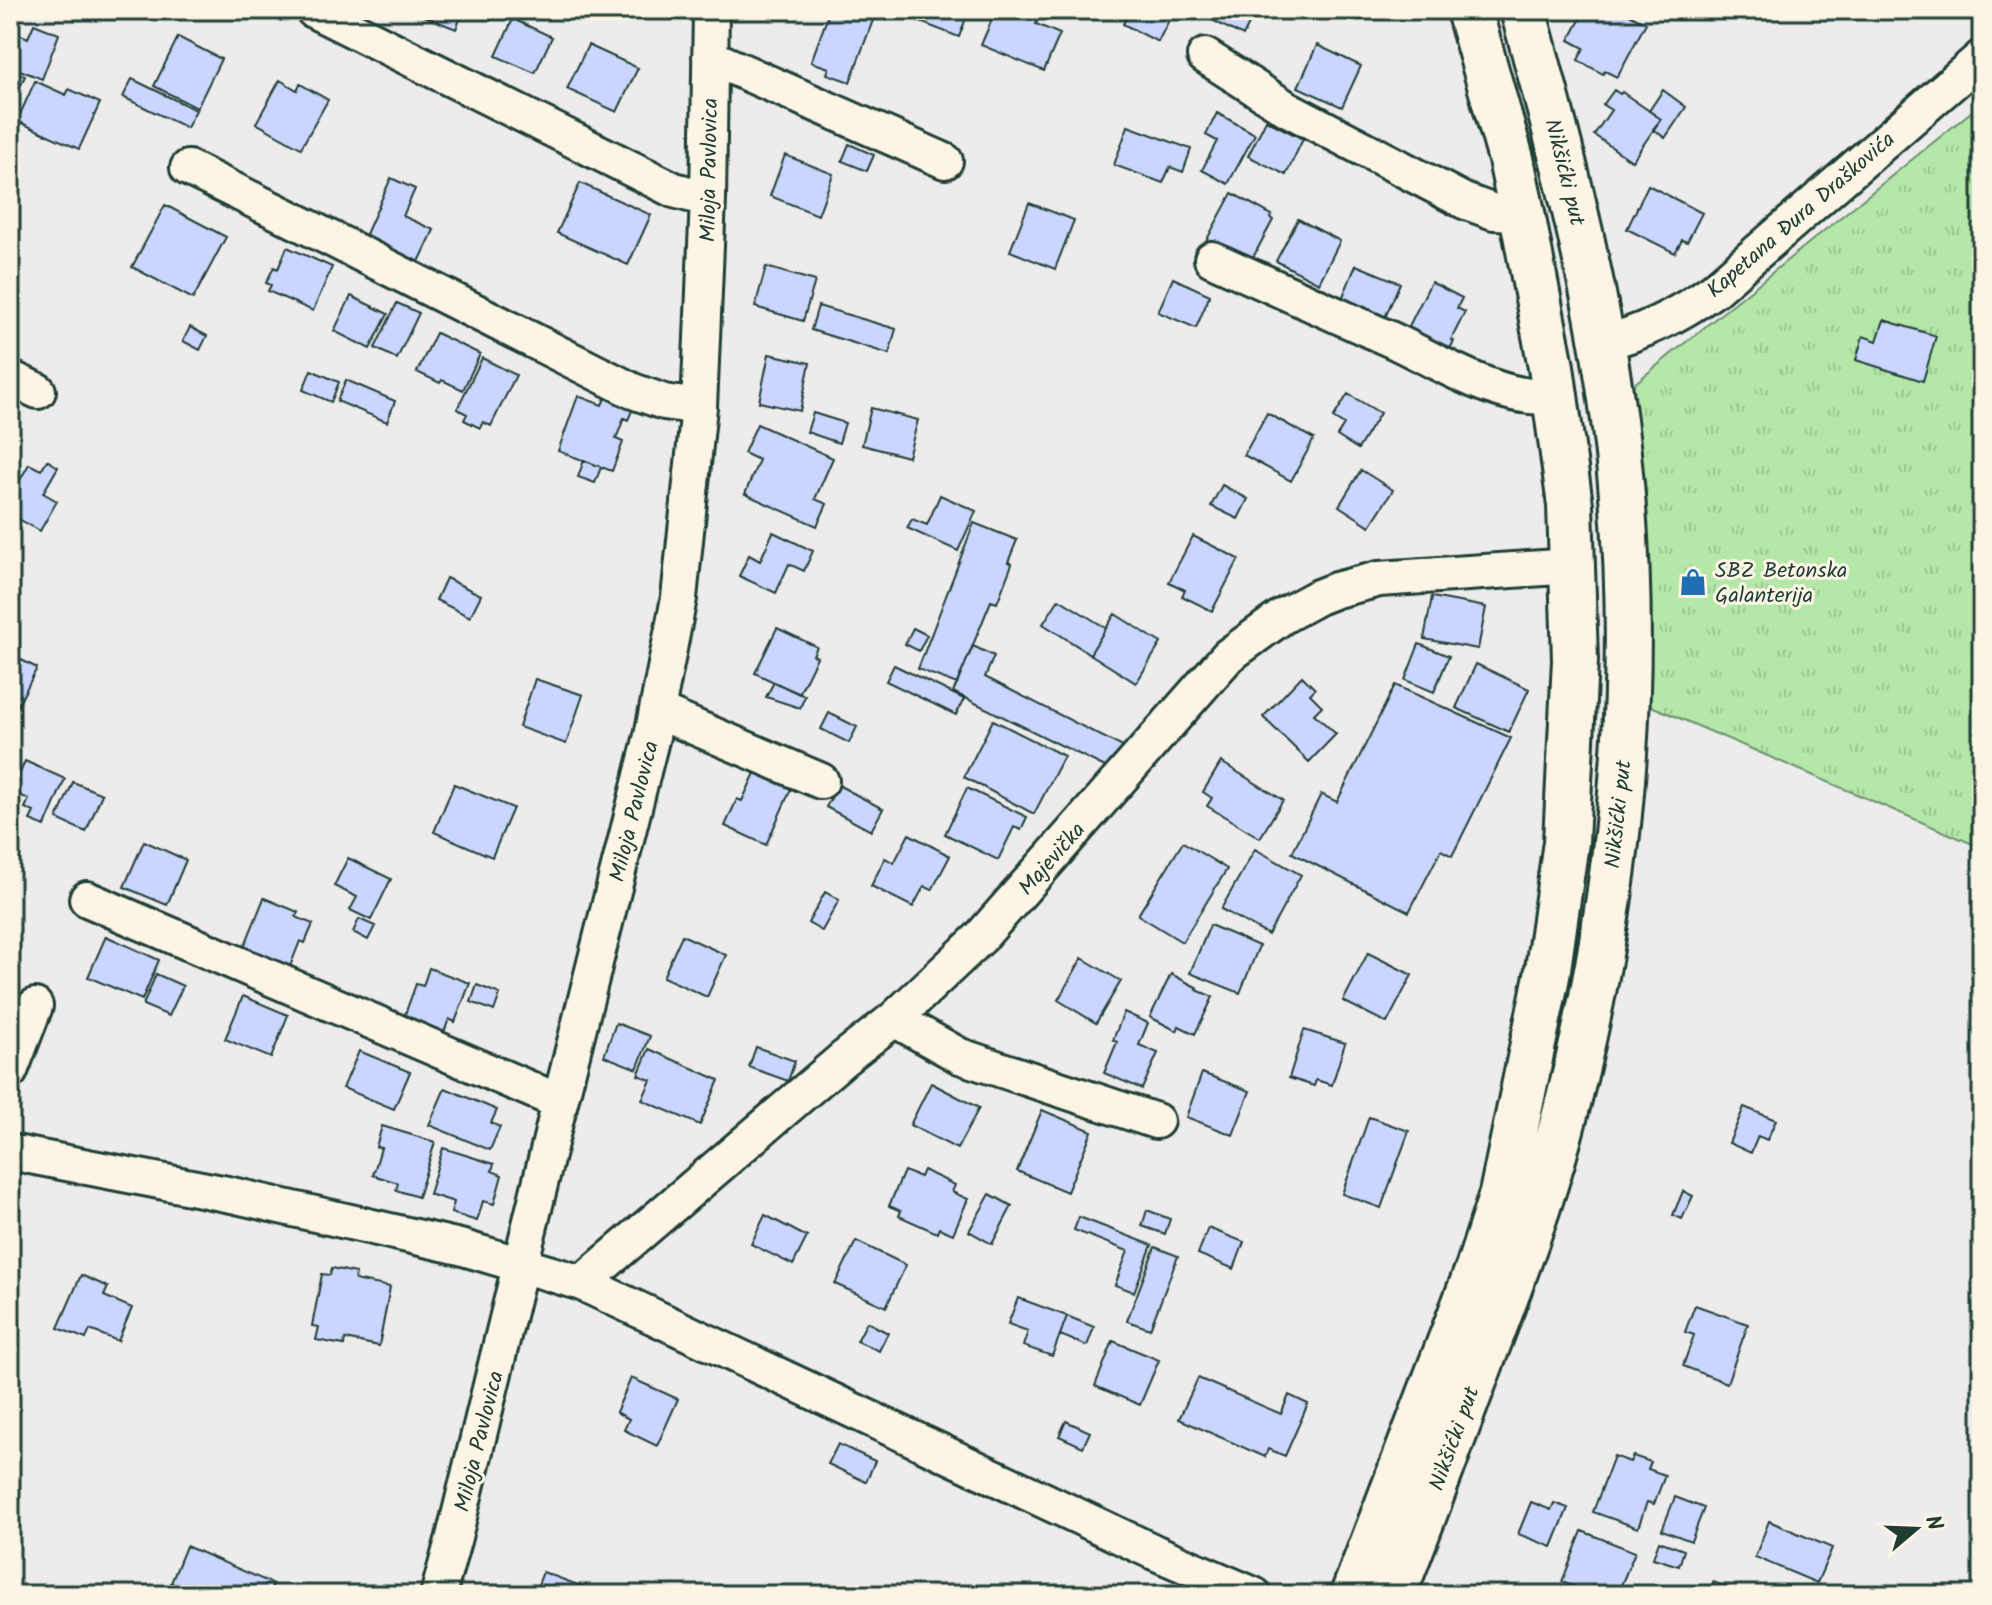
<svg xmlns="http://www.w3.org/2000/svg" width="1992" height="1605" font-family="Kalam,sans-serif">
  <style>
    .grass { fill: url(#grass-tufts); stroke: #6a926e; stroke-width: 2 }
    .building { fill: #cbd5fd; stroke: #1f3d34; stroke-width: 2 }
    .lines { fill: none; stroke-linecap: round; stroke-linejoin: round }
    .minor-casing { stroke: #1f3d34; stroke-width: 40 }
    .primary-casing { stroke: #1f3d34; stroke-width: 50 }
    .minor { stroke: #fcf5e5; stroke-width: 34 }
    .primary { stroke: #fcf5e5; stroke-width: 44 }
    .labels { text-anchor: middle; stroke-width: 6; stroke-linejoin: round; paint-order: stroke }
    .street-label { font-size: 22px; fill: #1f3d34; stroke: #fcf5e5 }
    .poi-label { font-size: 22px; fill: #1f3d34; stroke: #fcf5e5; text-anchor: start }
  </style>
  <defs>
    <pattern id="grass-tufts" width="24" height="20" patternUnits="userSpaceOnUse" patternTransform="scale(2)"><rect width="24" height="20" fill="#b4e7a8"/><path d="M3 7l-1-3M5 7V3M7 7l1-3M15 17l-1-3M17 17v-4M19 17l1-3" fill="none" stroke="#9ac791"/></pattern>
  </defs>
  <rect width="100%" height="100%" fill="#edebec"/>
  <filter id="ink" filterUnits="userSpaceOnUse"><feTurbulence type="fractalNoise" baseFrequency=".0125" numOctaves="2"/><feDisplacementMap in="SourceGraphic" scale="16" xChannelSelector="R" yChannelSelector="G"/><feConvolveMatrix kernelMatrix="1 2 1 2 8 2 1 2 1" color-interpolation-filters="sRGB"/></filter>
  <g filter="url(#ink)">
    <!-- grass -->
    <path class="grass" d="M1982,103V848L1630,697L1602,410Z"/>
    <!-- building -->
    <path class="building" d="M409,10H464L456,29Z
      M830,10H844L873,20L850,82L827,74L829,68L811,62Z
      M910,10H969L959,37L907,17Z
      M996,10H1023L1039,17L1036,24L1060,34L1044,71L981,45Z
      M1130,10H1159L1171,16L1158,42L1123,24Z
      M1203,10H1256L1243,36L1200,14Z
      M1578,10H1622L1646,23L1617,77L1605,71L1603,74L1578,60L1584,48L1569,40L1581,18L1576,15Z
      M513,19L552,37L535,73L496,56Z
      M34,24L59,34L42,79L10,66V57L19,34L28,38Z
      M178,37L221,59L197,108L154,86Z
      M588,45L638,68L617,112L567,89Z
      M1317,45L1361,66L1342,107L1298,87Z
      M10,69L25,76L12,104L10,103Z
      M132,79L196,110L187,128L123,97Z
      M280,80L297,90L300,84L328,100L301,148L256,123Z
      M35,81L66,95L69,89L100,103L79,149L17,121Z
      M1614,90L1620,94L1622,92L1661,119L1632,161L1594,135L1611,110L1603,105Z
      M1663,90L1686,107L1665,138L1653,129L1661,119L1649,111Z
      M1217,113L1255,134L1228,184L1202,170L1217,141L1206,135Z
      M1266,120L1303,139L1286,175L1248,156Z
      M1128,126L1191,149L1183,172L1170,167L1163,183L1114,165Z
      M849,144L874,155L867,171L842,161Z
      M785,155L833,174L818,215L770,196Z
      M391,178L415,189L403,216L434,230L418,264L362,243Z
      M580,183L651,215L628,265L557,233Z
      M1648,185L1702,213L1687,242L1682,240L1675,253L1627,229Z
      M1232,193L1272,215L1270,218L1273,220L1251,261L1237,258L1206,241Z
      M1029,203L1074,220L1055,269L1010,251Z
      M165,205L226,237L193,299L132,267Z
      M1298,219L1340,241L1319,283L1276,261Z
      M287,247L332,267L313,311L268,291L271,285L266,283L274,267L278,269Z
      M1356,265L1400,283L1384,320L1341,301Z
      M766,267L815,281L803,321L755,307Z
      M1173,278L1210,295L1196,328L1158,312Z
      M1431,282L1462,298L1457,308L1465,312L1451,340L1454,341L1445,359L1403,338Z
      M351,296L388,314L370,349L334,331Z
      M397,303L419,313L397,359L375,348Z
      M818,306L896,329L889,354L811,330Z
      M1884,320L1936,336L1923,381L1856,360L1863,336L1877,341Z
      M190,327L207,336L200,350L183,341Z
      M436,333L480,354L463,390L442,380L440,383L417,372Z
      M769,354L810,363L800,411L759,402Z
      M482,358L516,375L491,426L483,422L480,428L464,420L467,414L457,409Z
      M311,370L339,382L331,402L303,390Z
      M346,380L395,401L387,422L337,401Z
      M1348,394L1380,413L1358,449L1337,436L1344,425L1333,418Z
      M578,396L602,405L606,396L634,406L628,420L624,418L616,439L623,442L612,471L558,451Z
      M871,408L918,420L908,457L862,445Z
      M813,413L845,423L839,443L807,432Z
      M1267,413L1314,439L1291,481L1244,455Z
      M757,424L833,458L815,499L827,504L817,526L745,494L759,460L744,453Z
      M47,460L58,467L43,493L57,501L40,531L10,514V498L29,464L41,470Z
      M584,460L601,467L595,483L578,477Z
      M1361,470L1393,490L1370,526L1339,506Z
      M1222,485L1248,499L1238,519L1211,506Z
      M940,495L976,511L958,551L907,528L912,519L927,525Z
      M974,523L1017,540L1008,562L1012,564L997,603L991,601L957,684L918,669Z
      M773,532L813,551L804,571L789,564L776,593L739,576L749,555L760,561Z
      M1193,536L1239,559L1212,611L1182,596L1185,590L1169,582Z
      M446,578L481,595L470,617L436,600Z
      M1432,597L1486,607L1478,649L1424,639Z
      M1059,599L1106,628L1090,654L1043,624Z
      M1115,614L1161,643L1136,683L1090,654Z
      M777,628L817,647L813,655L817,657L799,694L755,673Z
      M913,628L927,635L919,651L905,644Z
      M1419,644L1449,656L1434,692L1405,680Z
      M973,646L994,656L985,677L1125,748L1107,768L953,692Z
      M10,654L37,668L10,721Z
      M1476,664L1529,689L1509,732L1456,708Z
      M894,665L964,699L956,715L886,681Z
      M1302,676L1315,689L1310,694L1322,706L1314,714L1336,734L1309,762L1263,717Z
      M535,679L583,695L566,744L519,727Z
      M774,682L805,696L800,708L766,697Z
      M1395,685L1511,738L1452,856L1441,850L1409,912L1292,853L1321,794L1337,802Z
      M829,713L857,727L849,743L821,729Z
      M993,720L1064,756L1034,814L964,777Z
      M25,761L65,779L45,826L30,820L34,812L25,808L29,799L12,792Z
      M1221,762L1283,800L1260,838L1207,806L1212,798L1203,792Z
      M755,773L791,789L766,845L725,826L737,799L742,801Z
      M73,782L102,794L86,832L57,819Z
      M454,784L513,808L492,857L434,832Z
      M838,785L883,809L871,831L826,807Z
      M967,788L1027,817L1021,830L1014,827L998,860L945,834Z
      M909,834L950,856L932,890L924,886L913,907L871,886L885,858L894,863Z
      M144,841L186,860L167,905L124,887Z
      M1183,842L1227,869L1182,942L1138,915Z
      M1255,849L1301,875L1268,935L1221,909Z
      M348,858L391,879L371,920L350,910L357,897L334,886Z
      M825,892L839,900L822,931L808,923Z
      M264,898L298,912L296,917L313,924L305,943L300,941L289,969L243,950Z
      M359,919L375,926L368,940L353,932Z
      M1210,925L1259,946L1240,993L1190,973Z
      M682,935L726,955L707,997L663,977Z
      M106,936L159,960L142,1000L88,977Z
      M1368,953L1412,975L1387,1023L1343,1001Z
      M1082,958L1121,981L1096,1023L1058,1000Z
      M429,968L470,983L455,1022L449,1019L443,1035L403,1020L416,984L423,986Z
      M156,974L183,986L169,1016L143,1005Z
      M1171,974L1198,988L1197,990L1213,997L1195,1034L1179,1026L1177,1031L1150,1017Z
      M477,985L500,994L494,1011L471,1002Z
      M243,996L288,1015L271,1058L225,1039Z
      M1124,1012L1148,1023L1139,1045L1158,1053L1142,1089L1104,1073L1117,1042L1113,1040Z
      M616,1023L650,1036L637,1069L604,1056Z
      M1304,1030L1345,1043L1332,1085L1316,1080L1314,1086L1289,1078Z
      M756,1047L795,1061L788,1081L749,1067Z
      M649,1049L719,1080L700,1125L642,1100L651,1080L638,1075Z
      M359,1051L410,1072L394,1109L343,1088Z
      M1202,1073L1250,1091L1233,1135L1186,1117Z
      M931,1083L979,1108L957,1149L910,1125Z
      M445,1088L497,1110L491,1123L500,1127L490,1150L429,1125Z
      M1744,1107L1776,1120L1767,1140L1758,1136L1751,1153L1729,1143Z
      M1042,1110L1092,1131L1067,1192L1017,1171Z
      M1369,1117L1409,1131L1381,1208L1342,1194Z
      M382,1126L435,1142L418,1197L396,1190L398,1183L373,1175L381,1148L376,1147Z
      M443,1148L494,1164L492,1171L502,1175L494,1204L483,1201L477,1221L451,1213L454,1202L429,1194Z
      M923,1170L955,1185L952,1192L968,1199L953,1234L939,1228L937,1233L899,1216L901,1211L889,1206L904,1171L920,1177Z
      M1683,1191L1693,1196L1682,1219L1673,1215Z
      M990,1194L1012,1206L992,1244L969,1231Z
      M1147,1210L1170,1219L1165,1234L1142,1226Z
      M765,1215L807,1237L793,1265L751,1244Z
      M1079,1217L1152,1245L1134,1292L1115,1285L1128,1251L1074,1230Z
      M1208,1228L1244,1242L1234,1269L1198,1254Z
      M856,1241L906,1265L886,1307L835,1284Z
      M1155,1247L1178,1256L1150,1329L1127,1321Z
      M332,1268L356,1273L355,1280L390,1287L379,1346L345,1339L344,1345L316,1340L319,1327L312,1326L322,1274L330,1275Z
      M81,1275L108,1287L104,1296L132,1308L118,1341L90,1330L86,1339L58,1328Z
      M1018,1298L1067,1316L1052,1356L1023,1346L1028,1331L1008,1324Z
      M1695,1305L1748,1324L1727,1383L1683,1366L1694,1335L1685,1332Z
      M1067,1316L1094,1327L1087,1346L1060,1335Z
      M867,1322L888,1333L879,1351L857,1341Z
      M1113,1341L1159,1360L1140,1405L1095,1386Z
      M631,1378L678,1399L657,1446L624,1430L629,1419L616,1412Z
      M1198,1378L1281,1414L1289,1395L1308,1404L1285,1456L1268,1449L1265,1457L1179,1419Z
      M1066,1421L1090,1432L1083,1447L1059,1436Z
      M838,1444L875,1461L866,1482L828,1464Z
      M1614,1456L1630,1462L1633,1456L1651,1462L1648,1469L1665,1475L1654,1504L1647,1502L1638,1528L1593,1512Z
      M1675,1497L1704,1508L1691,1541L1662,1530Z
      M1531,1502L1551,1510L1554,1503L1568,1508L1552,1547L1518,1534Z
      M1769,1521L1832,1548L1817,1583L1755,1557Z
      M1582,1531L1635,1552L1617,1595H1594L1562,1582Z
      M1659,1541L1684,1550L1679,1566L1653,1558Z
      M186,1546L273,1584L269,1595H199L171,1583Z
      M543,1572L604,1595H534Z
      M1713,1582L1748,1595H1709Z"/>
    <g class="lines">
      <!-- minor casing -->
      <g class="minor-casing">
        <path id="minor" d="M313,10L674,190L708,199
          M1205,56L1286,108L1464,201L1494,212L1522,213
          M710,57L945,161
          M188,168L286,216L633,391L664,402L699,407
          M1212,259C1272,286 1332,313 1392,340C1439,362 1503,403 1554,396
          M1602,343C1644,333 1679,315 1714,290L1982,57
          M10,378L38,391
          M657,711L821,781
          M87,899L560,1102
          M894,1019L960,1056L1156,1121
          M10,1071L35,1006
          M10,1152L232,1195L460,1247L582,1283L1154,1552L1254,1595
          M582,1283L843,1059L894,1019L980,938L1228,656L1283,616L1318,597L1336,590L1379,579L1573,566
          M438,1595L454,1537L560,1102L652,736L679,598L699,407L708,199L711,10"/>
      </g>
      <!-- primary casing -->
      <g class="primary-casing">
        <path id="primary" d="M1353,1595L1478,1269L1502,1194L1547,976L1566,842L1575,660L1570,505L1551,367L1522,213L1511,159L1469,10
          M1393,1595C1423,1519 1451,1442 1480,1365C1509,1288 1539,1212 1560,1133C1626,891 1647,633 1609,385C1590,258 1557,134 1523,10"/>
      </g>
      <!-- minor -->
      <use href="#minor" class="minor"/>
      <!-- primary -->
      <use href="#primary" class="primary"/>
    </g>
  </g>
  <!-- icons -->
  <defs>
    <g id="shop-bare" transform="scale(2.16)"><path d="M-5-2.5h2.3a2.7 3.5 0 0 1 5.4 0H5L5.5 6h-11ZM-1.5-2.5h3a1.5 2.3 0 0 0-3 0Z" fill="#1f6fb2" stroke="#fcf5e5" stroke-width="2.5" paint-order="stroke"/></g>
  </defs>
  <g fill-rule="evenodd">
    <use href="#shop-bare" x="1693" y="582"/>
  </g>
  <g class="labels">
    <!-- street labels -->
    <g class="street-label">
      <text transform="translate(708 170) rotate(-89)" y="8">Miloja Pavlovica</text>
      <text transform="translate(1566 172) rotate(76)" y="8">Nikšićki put</text>
      <text transform="translate(1800 214) rotate(-41)" y="8">Kapetana Đura Draškovića</text>
      <text transform="translate(633 811) rotate(-76)" y="8">Miloja Pavlovica</text>
      <text transform="translate(1617 814) rotate(-84)" y="8">Nikšićki put</text>
      <text transform="translate(1051 858) rotate(-49)" y="8">Majevička</text>
      <text transform="translate(1453 1438) rotate(-70)" y="8">Nikšićki put</text>
      <text transform="translate(478 1441) rotate(-76)" y="8">Miloja Pavlovica</text>
    </g>
    <!-- poi labels -->
    <g class="poi-label">
      <text x="1715" y="577">SBZ Betonska<tspan x="1715" dy="25">Galanterija</tspan></text>
    </g>
  </g>
  <!-- margin -->
  <rect width="1992" height="1605" fill="none" stroke="#fcf5e5" stroke-width="40"/>
  <rect x="20" y="20" width="1952" height="1565" fill="none" stroke="#1f3d34" stroke-width="3" filter="url(#ink)"/>
  <!-- north arrow -->
  <g transform="translate(1916 1529) rotate(71)" stroke="#fcf5e5" stroke-width="6" paint-order="stroke">
  <path d="M0-6L14 30L0 20L-14 30Z" fill="#1f3d34"/>
  <text y="-12" font-size="22" font-weight="bold" text-anchor="middle" fill="#1f3d34">N</text>
  </g>
</svg>
